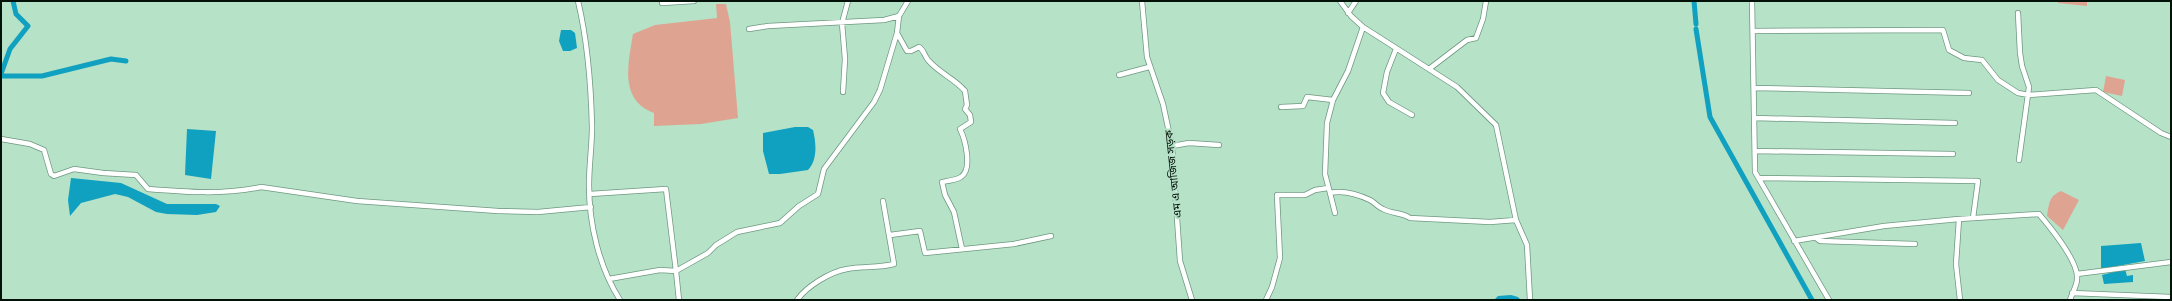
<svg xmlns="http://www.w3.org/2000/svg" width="2172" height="301" font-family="'Exo 2','Noto Sans Bengali',sans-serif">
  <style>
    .green { fill: #dea491 }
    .water { fill: #10a0c0 }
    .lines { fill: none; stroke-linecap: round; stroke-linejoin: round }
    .canal { stroke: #10a0c0; stroke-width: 5 }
    .street-casing { stroke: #6e9880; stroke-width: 6 }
    .street { stroke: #fff; stroke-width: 4.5 }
    .labels { text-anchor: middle; stroke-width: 4; stroke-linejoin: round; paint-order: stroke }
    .street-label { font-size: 11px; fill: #031209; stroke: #b6e2c8 }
  </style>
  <rect width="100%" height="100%" fill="#b6e2c8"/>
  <!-- green -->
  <path class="green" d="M2058,1H2087V6L2058,3Z
    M716,4H726L730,22L738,118L701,124L654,126V113C619,100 628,64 633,34L655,25L717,18Z
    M2106,76L2125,80L2122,96L2103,92Z
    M2061,191L2079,200L2063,230L2047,216C2049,204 2049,196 2061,191Z"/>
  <!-- water -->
  <path class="water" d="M561,30H571L575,33L577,48L570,51H563L559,41Z
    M795,127H808L813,130C816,142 818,160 808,170L780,174H769L763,151V133Z
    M187,129L216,131L211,179L185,175Z
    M71,178L121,183L167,204H216L220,206L216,212L197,215L167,214L156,212L128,197L115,194L81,203L70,216L68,200Z
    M2141,243L2145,261L2101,269V246Z
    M2125,269L2127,276L2133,275V282L2104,284L2102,275Z
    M1511,295L1518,297L1521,300H1494L1498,296Z"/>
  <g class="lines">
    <!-- canal -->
    <path class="canal" d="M1694,1L1696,24
      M1696,29L1710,117L1812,300
      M1,74L10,49L28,26L16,14L13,1
      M1,76H42L111,59L126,61"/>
    <!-- street casing -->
    <g class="street-casing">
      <path id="street" d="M578,1C588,43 591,84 592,127C592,146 589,165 589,185C589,224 599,267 620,300
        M1142,1L1147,57L1163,104L1172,146L1180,261L1192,300
        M1340,1L1351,16L1363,27L1457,87L1496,125L1516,220L1527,245L1530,300
        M1752,1L1755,172L1829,300
        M662,3L694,1
        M1348,13L1356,1
        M2018,13L2020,53L2022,66L2029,87L2019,160
        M1363,27L1348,71L1333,100L1327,123L1325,174L1330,193C1343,190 1357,194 1370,200C1374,202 1378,207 1383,209C1392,214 1401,212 1410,218L1490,222L1516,220
        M749,29L768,26L884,20L899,16
        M1753,31L1943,30L1949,50L1964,58L1982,60L1998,80L2018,93L2029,95L2096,90L2161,133L2171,137
        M897,33L907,51H911L919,47C924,50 924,55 928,60C939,73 955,79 965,91L967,105L965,109L970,115L971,122L960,129C965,139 973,169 961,177C956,180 948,181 942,182L945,195L954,212L962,249
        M1396,49L1387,72L1383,93L1389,102L1412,115
        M1429,69L1467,40L1476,38L1483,19L1486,1
        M1119,75L1149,67
        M1754,88L1969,93
        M843,92L845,59L842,23L848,1
        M1281,107L1303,106L1307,97L1333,100
        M1754,118L1955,123
        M1,139L30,144L44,150L51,174L54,176L74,169L103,173L136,175L148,189C185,192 225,195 261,187L357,201L498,211L538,212L591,207
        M1172,146L1189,143L1219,145
        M1755,151L1953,154
        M1759,178L1978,181L1973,218
        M1330,193L1335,213
        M590,194L666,189L676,271L708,253L716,245L737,232L780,223L799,206L818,194L824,169L874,102L880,90L897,33L899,16L908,1
        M1959,219L2039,214C2050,227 2079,262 2077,279C2077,286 2072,293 2070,300
        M890,235L920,231L925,253L1014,244L1051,236
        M1816,238L1820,241L1915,244
        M1794,241L1884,226L1959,219L1956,264L1960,300
        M2077,274L2171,262
        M609,279L660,270L676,271L679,300
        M2072,293L2171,297
        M797,300C807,286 830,272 847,269C863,266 879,268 894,264L883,201
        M1266,300L1272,287L1280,258L1277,195H1305L1315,190L1328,188"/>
    </g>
    <!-- street -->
    <use href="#street" class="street"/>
  </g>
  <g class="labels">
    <!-- street labels -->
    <g class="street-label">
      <text transform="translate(1173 174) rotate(-96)" y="4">এম এ আজিজ সড়ক</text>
    </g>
  </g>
  <!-- border -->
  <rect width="2172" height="301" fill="none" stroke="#031209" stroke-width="4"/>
</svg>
